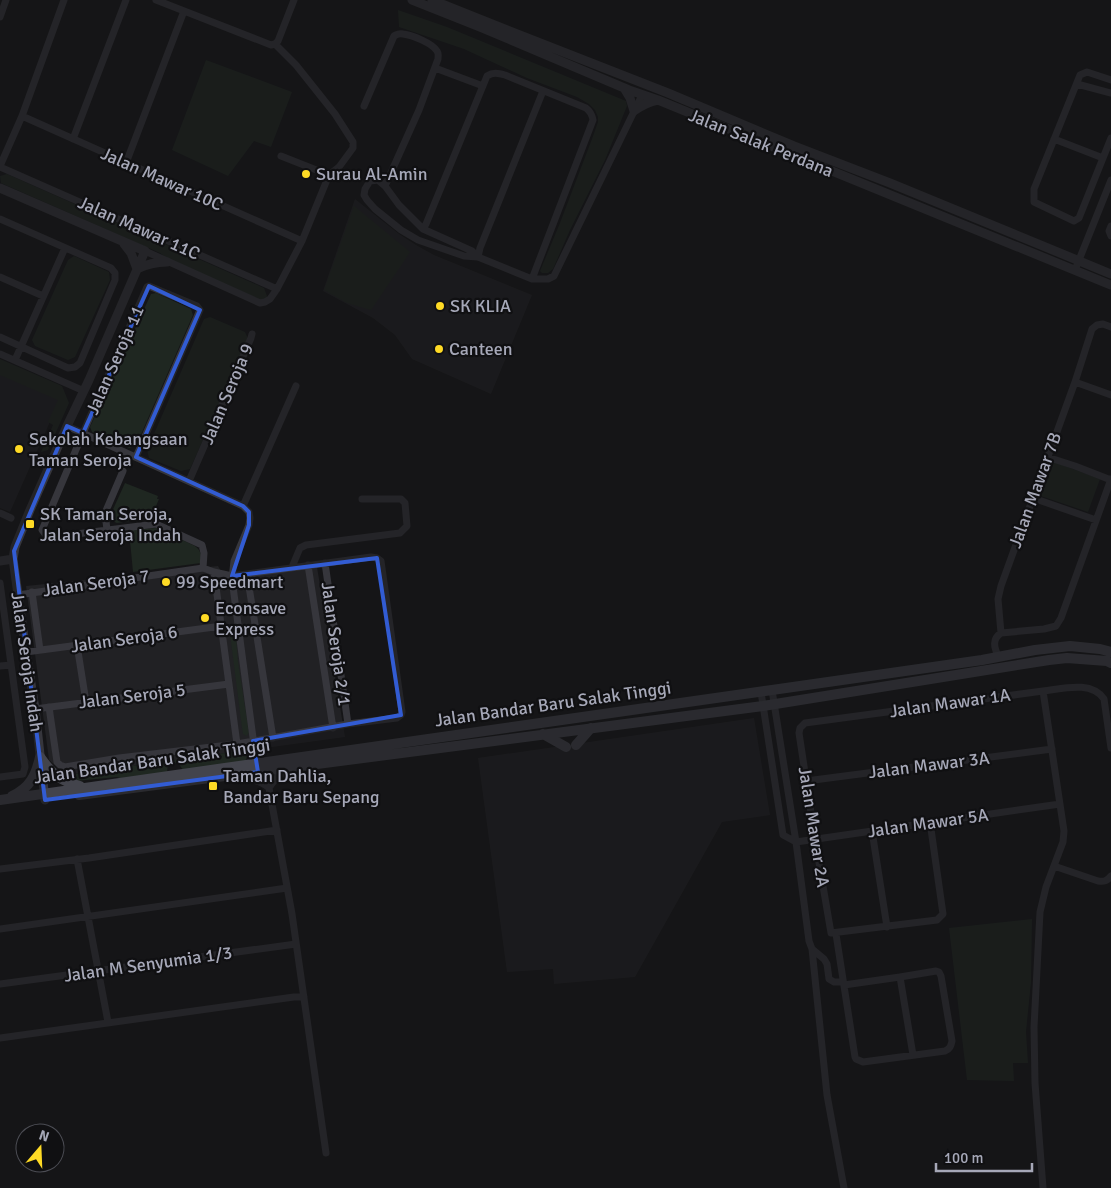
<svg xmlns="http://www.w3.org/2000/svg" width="1111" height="1188" font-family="Signika,sans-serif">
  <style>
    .built { fill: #212124 }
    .green { fill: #1f2721 }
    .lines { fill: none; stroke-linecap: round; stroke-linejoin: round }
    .minor { stroke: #36363c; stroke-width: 7 }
    .tertiary { stroke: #36363c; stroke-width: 9 }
    .secondary { stroke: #43444c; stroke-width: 10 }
    .marked { fill: none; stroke: #325cd3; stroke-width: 4; stroke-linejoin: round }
    .poi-dot { fill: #feda25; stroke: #101012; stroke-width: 2 }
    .labels { text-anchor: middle; stroke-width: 4.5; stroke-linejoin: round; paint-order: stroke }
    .street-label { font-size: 18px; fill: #a6a8b8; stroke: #101012 }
    .poi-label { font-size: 18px; fill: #a6a8b8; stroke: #101012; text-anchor: start }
  </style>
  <rect width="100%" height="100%" fill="#151517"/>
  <!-- built -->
  <path class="built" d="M355,199L399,234L416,245L434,255L532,295L491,394L412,359L395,335L373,318L323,291Z
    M0,361L64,390L10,512L0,508Z
    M218,566L224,577L317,567L345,737L66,775L49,760L26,586Z
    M754,718L770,815L722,822L635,977L554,984L553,969L507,972L478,758Z"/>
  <!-- green -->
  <path class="green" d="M398,10L447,27L626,101L627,106L605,160L570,230L553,269L548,273H542L540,271L560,223L592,139L598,122V117L595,110L589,104L577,97L527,78L464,49L399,27Z
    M206,60L292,92L271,147L254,141L228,176L172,150Z
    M7,174L264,288L267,296L266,299L263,301L167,258L160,253L1,183L0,176Z
    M354,206L410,252L371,310L347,303L324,290Z
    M74,256L109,272L110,280L75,357L68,360L35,346L32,340L68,260Z
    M156,293L191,309L193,315L136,446L129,448L92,432L90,427L151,294Z
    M210,317L245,332L248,339L190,469L181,471L149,458L147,450L204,319Z
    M0,359L62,386L69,403L48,450L41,452L53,425L48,422L58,400L0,375Z
    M1054,462L1100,479L1088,512L1041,496Z
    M125,483L158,496L157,499H159L154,511L155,517L117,523L112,521L110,516Z
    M157,528L195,546C201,551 202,555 201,563L133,572L129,530Z
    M230,634L236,636L238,662L249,733L246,736L243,734L242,728Z
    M247,750L248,756L245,761L183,770L178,763L168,764L167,772L122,779L117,777L76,781L60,776Z
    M1032,919L1031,982L1026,1032L1028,1063H1013L1014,1081L967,1080L949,928Z"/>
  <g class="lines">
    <!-- minor -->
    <path class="minor" d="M156,0L271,45L275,44L278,41L294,0
      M0,17L6,0
      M275,44L296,65L335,114L353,142V148L339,167L329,175
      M435,68L483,86
      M1111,80L1087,72L1080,75L1034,189V202L1074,221L1079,218L1111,138
      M1077,84L1111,93
      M364,106L394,36C398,34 398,33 403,34C412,35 432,43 437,51C439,54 438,55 438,59L419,110L385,186
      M22,116L302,241
      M73,139L126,0
      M1054,139L1103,158
      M126,163L184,11
      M0,166L22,116L64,0
      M0,167L277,289
      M0,219L111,268L115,273V280L80,363L75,367L68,368L0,337
      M1111,226L1109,231L1111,236
      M423,229L426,224L487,76C493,72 498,73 505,75L586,108C590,111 592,114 593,120L532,279
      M145,251L260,303L265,302L270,299L277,289L302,241L329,175L281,156
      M478,257L472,251L423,229L399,205L385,186L378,180L370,181L365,189L364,195L367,200L375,209L401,230L418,240L464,256L478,257L532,279H548L554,276L642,95
      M478,257L480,248L543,91
      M1075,270L1111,180
      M0,277L43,296
      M1111,327L1103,324L1097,325L1092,329L1075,382L1001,586L998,599L1001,633L1044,629L1056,626L1061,618L1111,479
      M0,354L84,391
      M15,360L65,248
      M1075,382L1111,395
      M67,426L243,506L249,512L250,518L249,525L234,561L232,579L257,768
      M136,457L200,310L197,306L149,286L147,287L83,433L42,530L45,534L52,537L156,524L202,545L204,553L203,568
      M1047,457L1075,466L1111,480
      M189,481L251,338L252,334
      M1033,498L1096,520
      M243,506L296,386
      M0,513L11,518
      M107,530L105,513L123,471
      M325,563L348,724
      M308,565L333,728
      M292,567L300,548L306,545L400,533L407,526L405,503L401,499H362
      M214,572L237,744
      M247,574L273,738
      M0,583L25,767L23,774L0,777
      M32,592L40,650
      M18,595L203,568L214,572L232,576L371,557L377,558L381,561L402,712L401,715L397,718L348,724L237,744L119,758L65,767L60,765L57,762L49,707
      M77,645L86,702
      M26,652L222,626
      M998,656C994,647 992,639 1001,633
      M0,666L11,665
      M772,690L796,842L809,941L812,949L824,959L827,964L829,979L834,982H843
      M761,692L783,835L796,842
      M35,709L229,684
      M232,778C246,779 258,778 269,788L292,914L326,1153
      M806,781L1052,749
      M269,788C276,778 277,775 289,771
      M930,822L943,914L937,920L831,933L815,839L799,733L800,728L805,723L1043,691C1062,689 1091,680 1104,699L1111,748
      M872,831L887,927
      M796,842L1060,804
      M77,859L108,1022
      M1054,866L1098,881C1104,882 1107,881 1111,876
      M0,869L89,858L277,830
      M0,929L287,888
      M836,934L855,1057L856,1059L863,1062L945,1051C950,1049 951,1046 952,1041L941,976L939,972L936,971L900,977L844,985
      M812,949L827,1095L844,1188
      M900,977L913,1055
      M0,984L296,944
      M0,1038L294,997H304
      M1043,1188L1035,1083L1034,1027L1040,912L1046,887L1063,842L1064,831L1043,691"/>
    <!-- tertiary -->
    <path class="tertiary" d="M412,0L480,27L629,90L658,100L1111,285
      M432,0L530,39L668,93L794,146L890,183L1111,274
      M624,88L630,98L634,111C642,105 648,102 658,100
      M0,188L145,251L89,380L67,426L30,510L15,547L13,559L26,652L35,709L45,800
      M124,244L131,253L137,269C147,264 156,262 167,262
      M0,561L13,559"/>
    <!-- secondary -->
    <path class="secondary" d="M543,734L566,747
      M576,745L591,728
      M40,757C52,774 60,781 80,786
      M79,795L763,706L1049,660L1067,658L1107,661L1111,663
      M12,796C30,788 36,775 40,757
      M0,800L772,690L982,660L1035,650L1070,646L1100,649L1111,652"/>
  </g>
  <!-- marked area -->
  <path d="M0 0H1111V1188H0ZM149,286L200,310L136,457L243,506L249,512V525L232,576L377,558L401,715L253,741L258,772L45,800L14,551L67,426L83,433Z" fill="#151517" fill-opacity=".55" fill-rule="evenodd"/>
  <path class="marked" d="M149,286L200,310L136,457L243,506L249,512V525L232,576L377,558L401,715L253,741L258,772L45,800L14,551L67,426L83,433Z"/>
  <!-- markers -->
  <g class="poi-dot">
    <circle cx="306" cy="174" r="5"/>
    <circle cx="440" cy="306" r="5"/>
    <circle cx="439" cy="349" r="5"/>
    <circle cx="19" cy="449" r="5"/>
    <rect x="25" y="519" width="10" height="10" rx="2.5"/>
    <circle cx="166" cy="582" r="5"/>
    <circle cx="205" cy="618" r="5"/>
    <rect x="208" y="781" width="10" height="10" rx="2.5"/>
  </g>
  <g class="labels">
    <!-- street labels -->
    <g class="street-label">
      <text transform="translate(761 143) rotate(22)" y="6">Jalan Salak Perdana</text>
      <text transform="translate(162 179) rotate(24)" y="6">Jalan Mawar 10C</text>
      <text transform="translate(139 228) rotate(24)" y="6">Jalan Mawar 11C</text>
      <text transform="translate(115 360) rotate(-66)" y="6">Jalan Seroja 11</text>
      <text transform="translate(227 394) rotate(-67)" y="6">Jalan Seroja 9</text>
      <text transform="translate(1035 490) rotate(-70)" y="6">Jalan Mawar 7B</text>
      <text transform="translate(96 583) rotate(-8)" y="6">Jalan Seroja 7</text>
      <text transform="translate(124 639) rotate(-8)" y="6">Jalan Seroja 6</text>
      <text transform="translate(336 644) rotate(82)" y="6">Jalan Seroja 2/1</text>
      <text transform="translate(27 662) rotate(82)" y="6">Jalan Seroja Indah</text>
      <text transform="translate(132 696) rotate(-7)" y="6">Jalan Seroja 5</text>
      <text transform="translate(950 703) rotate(-8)" y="6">Jalan Mawar 1A</text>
      <text transform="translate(553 704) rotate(-8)" y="6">Jalan Bandar Baru Salak Tinggi</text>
      <text transform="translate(152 761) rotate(-8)" y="6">Jalan Bandar Baru Salak Tinggi</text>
      <text transform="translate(929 765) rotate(-7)" y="6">Jalan Mawar 3A</text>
      <text transform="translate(928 823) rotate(-8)" y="6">Jalan Mawar 5A</text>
      <text transform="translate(814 827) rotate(81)" y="6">Jalan Mawar 2A</text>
      <text transform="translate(148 964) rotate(-8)" y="6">Jalan M Senyumia 1/3</text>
    </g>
    <!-- poi labels -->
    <g class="poi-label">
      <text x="316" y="180">Surau Al-Amin</text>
      <text x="450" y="312">SK KLIA</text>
      <text x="449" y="355">Canteen</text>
      <text x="29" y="445">Sekolah Kebangsaan<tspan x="29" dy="21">Taman Seroja</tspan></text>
      <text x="40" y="520">SK Taman Seroja,<tspan x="40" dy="21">Jalan Seroja Indah</tspan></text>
      <text x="176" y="588">99 Speedmart</text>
      <text x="215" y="614">Econsave<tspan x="215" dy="21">Express</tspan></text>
      <text x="223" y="782">Taman Dahlia,<tspan x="223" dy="21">Bandar Baru Sepang</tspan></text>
    </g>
  </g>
  <!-- north arrow -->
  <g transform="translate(40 1148) rotate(19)"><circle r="24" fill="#101012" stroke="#4c4d54"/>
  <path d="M0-4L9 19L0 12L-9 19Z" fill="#feda25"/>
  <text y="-8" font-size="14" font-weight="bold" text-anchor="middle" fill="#a6a8b8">N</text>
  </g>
  <!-- scale -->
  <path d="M936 1163v8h96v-8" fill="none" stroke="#a6a8b8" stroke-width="2.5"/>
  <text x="944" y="1163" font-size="15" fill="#a6a8b8" stroke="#101012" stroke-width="4" paint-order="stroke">100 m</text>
</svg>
